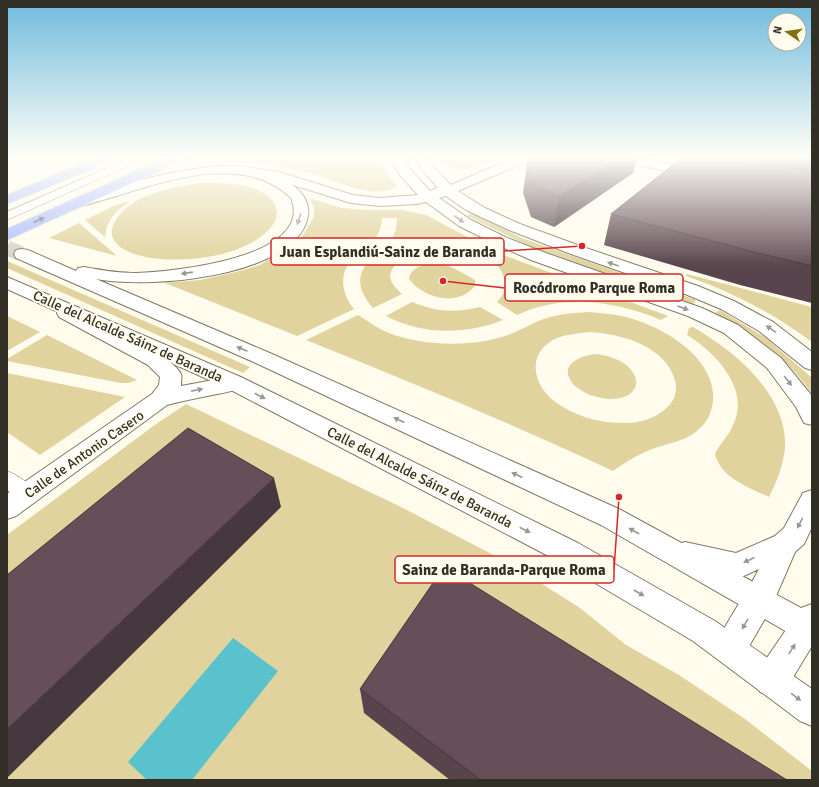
<svg xmlns="http://www.w3.org/2000/svg" width="819" height="787" font-family="Signika,sans-serif">
  <style>
    .green { fill: #e0d39d; fill-rule: evenodd }
    .water { fill: #5ac2cd }
    .lines { fill: none; stroke-linecap: round; stroke-linejoin: round }
    .secondary-tunnel { stroke: #d6d3c5; stroke-width: 15; stroke-dasharray: 15 8; stroke-linecap: butt }
    .lane-casing { stroke: #807a64; stroke-width: 1 }
    .street-casing { stroke: #807a64; stroke-width: 2 }
    .secondary-casing { stroke: #807a64; stroke-width: 2 }
    .primary-casing { stroke: #dededc; stroke-width: 2 }
    .lane { fill: #fff; fill-rule: evenodd }
    .street { fill: #fff; fill-rule: evenodd }
    .secondary { fill: #fff; fill-rule: evenodd }
    .primary { fill: #acbcfc; fill-rule: evenodd }
    .wall { fill: #58444c }
    .shaded-wall { fill: #47373e }
    .building { fill: #664f58; stroke: #47373e }
    .oneway { fill: #989792 }
    .oneway2 { fill: #696e86 }
    .labels { text-anchor: middle; stroke-width: 4; stroke-linejoin: round; paint-order: stroke }
    .street-label { font-size: 14px; fill: #322f26; stroke: #fffced }
    .leader { fill: none; stroke: #d62828; stroke-width: 1.5 }
    .callout-dot { fill: #d62828; stroke: #fffced; stroke-width: 1.5 }
    .callout { fill: #fffced; stroke: #d62828; stroke-width: 1.5 }
    .callout-label { font-size: 15px; text-anchor: middle; font-weight: bold; fill: #322f26 }
  </style>
  <rect width="100%" height="100%" fill="#fffced"/>
  <!-- green -->
  <path class="green" d="M205,156H379L389,176L397,186C375,202 333,179 309,173C297,169 283,168 270,166C248,162 226,162 203,163L198,161Z
    M435,156H493L498,158C481,168 447,178 435,156Z
    M201,183C223,183 252,182 270,198C277,204 279,215 274,223C239,277 73,269 120,214C139,193 173,187 201,183Z
    M312,199L342,208L369,210H402L426,215L490,249L473,257C454,250 437,248 416,253L392,239L396,229L397,218H382C381,241 365,246 352,260C338,274 342,295 354,309L297,336L165,283L200,280L232,273L260,265L300,240L314,217V208L310,199Z
    M131,201C116,210 107,219 105,237L85,220L115,205Z
    M470,214H474L522,238L696,300L693,304L536,249L475,220L467,216Z
    M79,223L117,256L49,238Z
    M384,248L403,259C385,271 387,281 402,294L373,308C351,282 359,266 384,248Z
    M503,255L668,316L661,320C616,301 563,293 517,315L497,302C510,288 506,275 494,261Z
    M7,261L250,367L243,373L7,268Z
    M433,263C449,263 462,273 475,280V286C458,307 424,299 409,279C411,267 423,265 433,263Z
    M687,274L812,307V342C773,313 732,292 686,276Z
    M412,302C435,312 456,313 480,307L503,320C465,335 422,335 386,316Z
    M720,310L766,338L811,377L812,394C785,355 756,336 715,313Z
    M589,312C600,313 611,314 622,316C657,324 709,352 713,392C714,403 711,416 704,424C690,440 677,441 658,447C642,452 627,461 613,471C511,423 410,382 306,340L358,315C366,320 373,325 382,330C415,346 469,348 505,336C518,332 530,324 544,319C558,314 574,313 589,312ZM590,332C622,334 665,346 675,380C677,388 676,397 671,403C661,416 645,422 629,423C602,424 575,417 554,401C531,383 527,351 557,338C568,334 579,333 590,332Z
    M7,316L40,332L7,351Z
    M693,327C734,351 788,394 785,448C783,466 777,481 769,497C748,487 721,478 715,454C720,443 729,436 733,425C751,389 715,352 687,335L689,328Z
    M47,335L137,380L128,383H121L7,361V359Z
    M597,354C605,355 611,357 618,360C630,365 644,381 631,393C616,405 586,397 574,385C556,365 581,355 597,354Z
    M7,373L125,397L40,455L7,432Z
    M186,404L397,505L509,563L580,608L626,645L679,675L745,719L812,771V780H7V535L152,427Z"/>
  <!-- water -->
  <path class="water" d="M233,638L278,671L192,780H147L128,762Z"/>
  <g class="lines">
    <!-- secondary-tunnel -->
    <path class="secondary-tunnel" d="M7,248L22,254"/>
    <!-- lane casing -->
    <g class="lane-casing">
      <path id="lane" d="M134,156H147L146,158L7,220V212Z
        M7,471C18,475 31,484 36,494L33,500C21,503 16,497 7,490Z"/>
    </g>
    <!-- street casing -->
    <g class="street-casing">
      <path id="street" d="M390,156H402L410,169L430,191L438,188L423,171L414,156H426L438,172L451,185L518,156H534L533,159L458,191L485,208L520,224L583,247L698,286L734,301L773,322L812,352V370L805,368L759,331L721,309L685,294L571,254L509,230L466,210L446,196L439,198L471,220L505,237L543,252L702,308L738,325L781,358L812,396V425L804,423L796,407L767,368L724,333L688,316L531,260L493,243L459,226L426,202L417,204L380,206L351,203L277,180L246,175L244,172L246,169L251,168L279,172L353,195L380,198L418,195L399,174Z
        M609,156H633L704,171L706,174L704,177L699,178L616,160L611,159Z
        M66,307L73,309C94,320 173,355 181,374C182,377 181,382 181,386L235,376L243,378L246,383L243,388C218,395 192,398 167,405L16,516L7,519V494L152,394L159,385L160,377L148,365L59,317L57,313L59,309Z
        M812,490V527L804,544L795,552L770,610L741,660L730,664L719,660L714,649C726,621 745,597 759,569L737,579L675,563L671,554L675,545L685,542L736,553L775,536L784,528L803,493Z
        M812,604V646L784,692L772,696L760,692L756,680L760,668L801,608Z"/>
    </g>
    <!-- secondary casing -->
    <g class="secondary-casing">
      <path id="secondary" d="M220,166C229,166 238,166 247,167C270,170 312,187 308,215C307,228 297,239 287,247C244,279 147,288 96,279L272,354L619,509L812,614V645L801,640L601,525L258,364L16,258L14,254L16,250L22,249L28,250L76,271L78,268L84,267C101,270 118,273 136,273C170,272 316,258 291,198C236,145 143,191 81,206L76,205L74,202L76,199C124,184 170,170 220,166Z
        M7,277L243,378L578,543L715,621L812,689V726L800,721L693,641L558,561L227,388L7,289Z"/>
    </g>
    <!-- primary casing -->
    <g class="primary-casing">
      <path id="primary" d="M99,156H117L115,159L7,204V195Z
        M170,156H187L185,159L7,240V229Z"/>
    </g>
    <!-- lane -->
    <use href="#lane" class="lane"/>
    <!-- street -->
    <use href="#street" class="street"/>
    <!-- secondary -->
    <use href="#secondary" class="secondary"/>
    <!-- primary -->
    <use href="#primary" class="primary"/>
  </g>
  <!-- wall -->
  <path class="wall" d="M529,156H637L633,173L554,227L531,217L523,193L527,164Z
    M684,156H812V303L740,285L604,245L611,214Z
    M360,689L787,780H450L364,713Z"/>
  <!-- shaded-wall -->
  <path class="shaded-wall" d="M622,156H637L633,173L554,227L559,196Z
    M274,478L281,507L7,778V729Z"/>
  <!-- building -->
  <path class="building" d="M529,156H622L559,196L536,186L527,164Z
    M684,156H729L812,173V266L754,252L611,214Z
    M779,156H812V163Z
    M188,428L274,478L7,729V575Z
    M444,567L787,780H481L360,689Z"/>
  <!-- one-way arrows -->
  <defs><path id="oneway-solid" d="M-6-.8H1V-3.2L6.5 0L1 3.2V.8H-6Z"/></defs>
  <g class="oneway">
    <use href="#oneway-solid" transform="translate(299 219) rotate(109)"/>
    <use href="#oneway-solid" transform="translate(459 219) rotate(34)"/>
    <use href="#oneway-solid" transform="translate(613 264) rotate(-161)"/>
    <use href="#oneway-solid" transform="translate(187 273) rotate(172)"/>
    <use href="#oneway-solid" transform="translate(683 308) rotate(20)"/>
    <use href="#oneway-solid" transform="translate(771 329) rotate(-146)"/>
    <use href="#oneway-solid" transform="translate(242 349) rotate(-157)"/>
    <use href="#oneway-solid" transform="translate(788 381) rotate(52)"/>
    <use href="#oneway-solid" transform="translate(197 390) rotate(-11)"/>
    <use href="#oneway-solid" transform="translate(260 396) rotate(27)"/>
    <use href="#oneway-solid" transform="translate(399 420) rotate(-155)"/>
    <use href="#oneway-solid" transform="translate(517 475) rotate(-155)"/>
    <use href="#oneway-solid" transform="translate(800 523) rotate(117)"/>
    <use href="#oneway-solid" transform="translate(525 530) rotate(27)"/>
    <use href="#oneway-solid" transform="translate(634 531) rotate(-150)"/>
    <use href="#oneway-solid" transform="translate(749 560) rotate(156)"/>
    <use href="#oneway-solid" transform="translate(639 593) rotate(30)"/>
    <use href="#oneway-solid" transform="translate(745 624) rotate(120)"/>
    <use href="#oneway-solid" transform="translate(792 649) rotate(-57)"/>
    <use href="#oneway-solid" transform="translate(796 697) rotate(36)"/>
  </g>
  <use class="oneway2" href="#oneway-solid" transform="translate(39 220) rotate(-25)"/>
  <!-- sky -->
  <linearGradient id="sky" x2="0" y2="1"><stop stop-color="#6fbadd"/><stop offset="0.59" stop-color="#fffef7"/><stop offset="1" stop-color="#fffef7" stop-opacity="0"/></linearGradient>
  <rect width="819" height="266" fill="url(#sky)"/>
  <g class="labels">
    <!-- street labels -->
    <g class="street-label">
      <text transform="translate(128 336) rotate(24)" y="5">Calle del Alcalde Sáinz de Baranda</text>
      <text transform="translate(84 454) rotate(-35)" y="5">Calle de Antonio Casero</text>
      <text transform="translate(420 477) rotate(27)" y="5">Calle del Alcalde Sáinz de Baranda</text>
    </g>
  </g>
  <!-- callouts -->
  <path class="leader" d="M582 246L504 251M443 281L505 288M619 497L614 570"/>
  <g class="callout-dot">
    <circle cx="582" cy="246" r="4"/>
    <circle cx="443" cy="281" r="4"/>
    <circle cx="619" cy="497" r="4"/>
  </g>
  <g class="callout">
    <rect x="271" y="238" width="233" height="27" rx="4"/>
    <rect x="505" y="274" width="178" height="27" rx="4"/>
    <rect x="395" y="556" width="219" height="27" rx="4"/>
  </g>
  <g class="callout-label">
    <text x="388" y="257">Juan Esplandiú-Sainz de Baranda</text>
    <text x="594" y="293">Rocódromo Parque Roma</text>
    <text x="504" y="575">Sainz de Baranda-Parque Roma</text>
  </g>
  <!-- border -->
  <rect width="819" height="787" fill="none" stroke="#322f26" stroke-width="16"/>
  <!-- north arrow -->
  <g transform="translate(787 32) rotate(283)"><circle r="19" fill="#fffced" stroke="#adaa9d"/>
  <path d="M0-3L7 15L0 10L-7 15Z" fill="#83700f"/>
  <text y="-6" font-size="11" font-weight="bold" text-anchor="middle" fill="#322f26">N</text>
  </g>
</svg>
